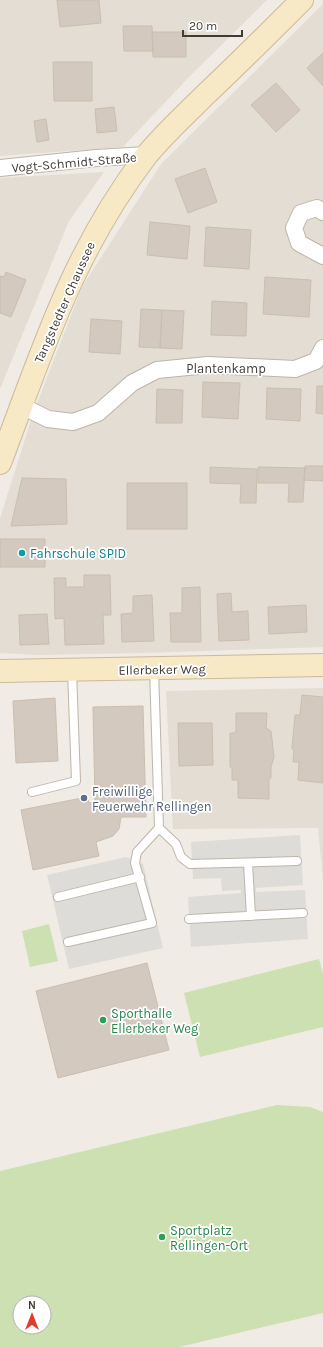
<svg xmlns="http://www.w3.org/2000/svg" width="323" height="1347" font-family="Karla,sans-serif">
  <style>
    .residential { fill: #e3ddd3 }
    .green { fill: #cde0b1; fill-rule: evenodd }
    .parking { fill: #dedcd9 }
    .building { fill: #d3c9be; stroke: #cabeaf }
    .lines { fill: none; stroke-linecap: round; stroke-linejoin: round }
    .lane-casing { stroke: #bdb5ab; stroke-width: 10 }
    .street-casing { stroke: #bdb5ab; stroke-width: 18 }
    .secondary-casing { stroke: #caba98; stroke-width: 24 }
    .lane { stroke: #fff; stroke-width: 8 }
    .street { stroke: #fff; stroke-width: 16 }
    .secondary { stroke: #f7e9c6; stroke-width: 22 }
    .culture-dot { fill: #0f9aa8; stroke: #fff; stroke-width: 1.5 }
    .service-dot { fill: #5c6f8a; stroke: #fff; stroke-width: 1.5 }
    .leisure-dot { fill: #2e9e5b; stroke: #fff; stroke-width: 1.5 }
    .labels { text-anchor: middle; stroke-width: 3.5; stroke-linejoin: round; paint-order: stroke }
    .street-label { font-size: 13px; fill: #413b35; stroke: #fff }
    .culture-label { font-size: 13px; fill: #0d838f; stroke: #fff; text-anchor: start }
    .service-label { font-size: 13px; fill: #4e5e75; stroke: #fff; text-anchor: start }
    .leisure-label { font-size: 13px; fill: #27864d; stroke: #fff; text-anchor: start }
  </style>
  <rect width="100%" height="100%" fill="#f0ebe4"/>
  <!-- residential -->
  <path class="residential" d="M0,0H267L187,79L123,147L0,156Z
    M323,4V647L142,653L37,655L0,653V518L33,414L82,287L161,164Z
    M104,172L69,221L0,389V178Z
    M323,688V880L318,828L173,829L166,691Z"/>
  <!-- green -->
  <path class="green" d="M49,924L58,961L30,967L22,931Z
    M319,959L323,974V1027L200,1057L184,993Z
    M277,1105L310,1107L323,1112V1313L179,1347H0V1171ZM20,1303H44V1327H20Z"/>
  <!-- parking -->
  <path class="parking" d="M300,835L303,885L256,888V892L305,890L308,939L191,947L188,897L241,893V890L222,891L221,878L193,879L191,842Z
    M126,857L143,864L163,948L69,969L47,875Z"/>
  <!-- building -->
  <path class="building" d="M57,0H99L101,23L60,27Z
    M123,26H152L153,51H124Z
    M152,32H186V57H153Z
    M323,53V86L307,68Z
    M53,62H92V101H54Z
    M276,83L300,110L276,132L251,105Z
    M114,107L117,131L97,133L95,109Z
    M46,119L49,140L37,142L34,121Z
    M205,168L217,202L188,213L175,179Z
    M150,222L190,226L187,259L147,255Z
    M206,227L251,230L249,269L204,266Z
    M6,272L26,280L11,317L0,313V276L4,277Z
    M265,277L311,280L309,317L263,314Z
    M212,301L247,303L246,336L211,335Z
    M141,309L162,310L160,348L139,347Z
    M162,310L184,311L182,349L160,348Z
    M91,319L122,321L120,354L89,352Z
    M203,382L240,383L238,419L202,417Z
    M317,386H323V414L316,413Z
    M267,388L301,389L300,421L266,419Z
    M157,389L183,390L182,423H156Z
    M305,466H323V481L304,480Z
    M210,467L257,469L256,503H240L241,484L210,483Z
    M258,467L305,468L303,502H288L289,483H258Z
    M22,478L66,479L67,524L11,526Z
    M127,483H187V529H127Z
    M0,539H45V567H0Z
    M84,575H110L111,615H103L104,644L65,645L64,618L55,619L54,578H66V587H84Z
    M200,587L201,642H171L170,613H182V588Z
    M231,593L232,612L248,611L249,640L219,641L217,594Z
    M152,595L154,641L122,642L121,614L133,613V596Z
    M306,605L307,632L269,634L268,607Z
    M47,614L49,644L20,645L19,615Z
    M302,695L323,697V783L298,780L299,762H293L294,749H292L295,715H300Z
    M55,698L58,761L16,763L13,701Z
    M143,706L146,817H121L119,829L113,836L96,842L99,856L33,870L21,810L87,797L89,803L95,802L93,707Z
    M236,713H267L266,728L271,731L274,757L271,767V778H269V799L238,798V780H232V767H230V733H235L236,730Z
    M178,723H212L213,765L179,766Z
    M147,963L169,1050L58,1078L36,991Z"/>
  <g class="lines">
    <!-- lane casing -->
    <g class="lane-casing">
      <path id="lane" d="M154,669L159,828L176,844L181,857L190,864L297,861
        M32,792L76,781L72,671
        M248,863L251,916
        M58,897L140,877
        M189,919L303,913
        M68,942L152,923L135,863L137,852L159,828"/>
    </g>
    <!-- street casing -->
    <g class="street-casing">
      <path id="street" d="M0,168L96,158L147,155
        M323,212L317,208L301,213L294,228L299,243L323,256
        M20,405L48,419L73,422L98,413L132,383L157,370L208,365L295,369L316,361L323,348"/>
    </g>
    <!-- secondary casing -->
    <g class="secondary-casing">
      <path id="secondary" d="M0,463C42,352 72,253 146,156C164,134 185,115 205,95C238,64 270,32 302,0
        M0,671L323,665"/>
    </g>
    <!-- lane -->
    <use href="#lane" class="lane"/>
    <!-- street -->
    <use href="#street" class="street"/>
    <!-- secondary -->
    <use href="#secondary" class="secondary"/>
  </g>
  <!-- markers -->
  <circle class="culture-dot" cx="22" cy="553" r="4"/>
  <circle class="service-dot" cx="84" cy="798" r="4"/>
  <g class="leisure-dot">
    <circle cx="103" cy="1020" r="4"/>
    <circle cx="162" cy="1237" r="4"/>
  </g>
  <g class="labels">
    <!-- street labels -->
    <g class="street-label">
      <text transform="translate(74 162) rotate(-5)" y="5">Vogt-Schmidt-Straße</text>
      <text transform="translate(64 302) rotate(-66)" y="5">Tangstedter Chaussee</text>
      <text x="226" y="373">Plantenkamp</text>
      <text transform="translate(162 669) rotate(-1)" y="5">Ellerbeker Weg</text>
    </g>
    <!-- culture labels -->
    <g class="culture-label">
      <text x="30" y="558">Fahrschule SPID</text>
    </g>
    <!-- service labels -->
    <g class="service-label">
      <text x="92" y="796">Freiwillige<tspan x="92" dy="15">Feuerwehr Rellingen</tspan></text>
    </g>
    <!-- leisure labels -->
    <g class="leisure-label">
      <text x="111" y="1018">Sporthalle<tspan x="111" dy="15">Ellerbeker Weg</tspan></text>
      <text x="170" y="1235">Sportplatz<tspan x="170" dy="15">Rellingen-Ort</tspan></text>
    </g>
  </g>
  <!-- north arrow -->
  <g transform="translate(32 1315)"><circle r="19" fill="#ffffff" stroke="#b3b1ae"/>
  <path d="M0-3L7 15L0 10L-7 15Z" fill="#e03c2b"/>
  <text y="-6" font-size="11" font-weight="bold" text-anchor="middle" fill="#413b35">N</text>
  </g>
  <!-- scale -->
  <path d="M183 30v6h59v-6" fill="none" stroke="#413b35" stroke-width="2"/>
  <text x="189" y="30" font-size="12" fill="#413b35" stroke="#ffffff" stroke-width="3" paint-order="stroke">20 m</text>
</svg>
